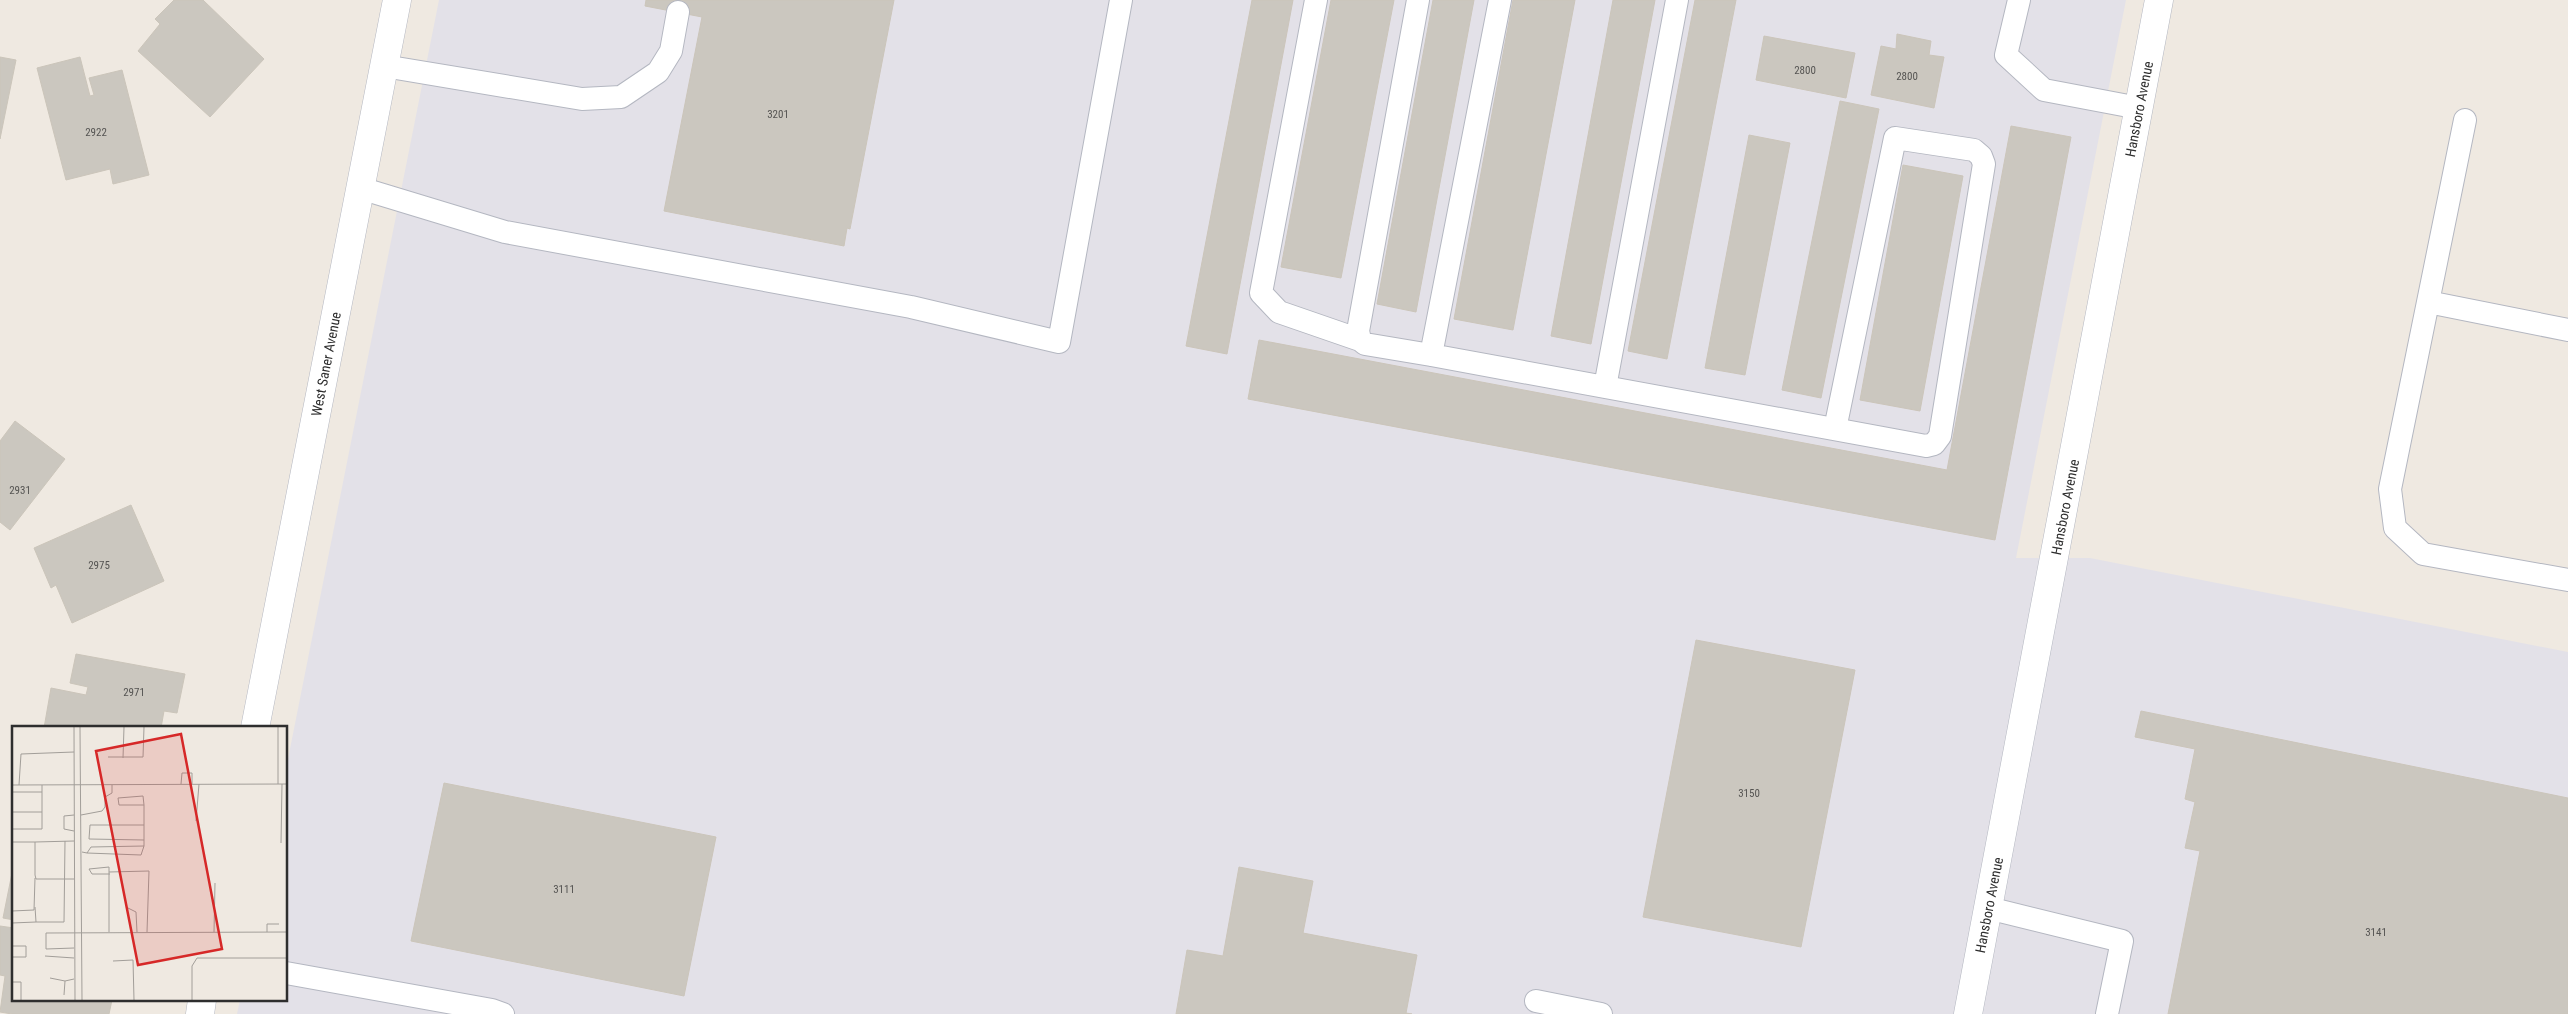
<svg xmlns="http://www.w3.org/2000/svg" width="2568" height="1014" font-family="'Roboto Condensed',sans-serif">
  <style>
    .industrial { fill: #e3e1e8 }
    .building { fill: #cbc7bf; stroke: #cbc5ba }
    .lines { fill: none; stroke-linecap: round; stroke-linejoin: round }
    .service-casing { stroke: #b4b7c1; stroke-width: 24 }
    .tertiary-casing { stroke: #b4b7c1; stroke-width: 29 }
    .service { stroke: #fff; stroke-width: 22 }
    .tertiary { stroke: #fff; stroke-width: 28 }
    .labels { text-anchor: middle; stroke-width: 5; stroke-linejoin: round; paint-order: stroke }
    .number-label { font-size: 11px; fill: #555452 }
    .street-label { font-size: 14px; fill: #2e2e2e; stroke: #fff }
    .inset-road { fill: none; stroke: #a29e99; stroke-width: 1 }
    .view { fill: #d62828; fill-opacity: 0.15; stroke: #d62828; stroke-width: 2.5 }
    .inset-edge { fill: none; stroke: #2e2e2e; stroke-width: 2.5 }
  </style>
  <rect width="100%" height="100%" fill="#efe9e1"/>
  <!-- industrial -->
  <path class="industrial" d="M439,0H2126L2016,558H2090L2568,652V1014H237L240,1000H286V769Z"/>
  <!-- building -->
  <path class="building" d="M174,0H203L264,59L210,117L138,51L160,24L155,19Z
    M646,0H894L850,229L847,228L844,246L664,211L702,17L645,6Z
    M1252,0H1293L1227,354L1186,346Z
    M1331,0H1394L1341,278L1281,267Z
    M1433,0H1474L1416,312L1377,304Z
    M1513,0H1575L1513,330L1454,319Z
    M1613,0H1655L1591,344L1551,336Z
    M1695,0H1736L1667,359L1628,351Z
    M1897,34L1931,41L1929,55L1944,57L1934,108L1871,95L1881,46L1896,49Z
    M1764,36L1855,53L1846,98L1756,80Z
    M0,57L16,60L0,139Z
    M80,57L90,96L94,95L89,78L122,70L149,175L113,184L110,169L66,180L37,68Z
    M1840,101L1879,109L1821,398L1782,390Z
    M2011,126L2071,137L1995,540L1248,399L1259,340L1947,470Z
    M1749,135L1790,143L1745,375L1705,368Z
    M1903,165L1963,176L1920,411L1860,400Z
    M15,421L65,459L10,530L0,522V441Z
    M131,505L164,581L72,623L56,585L51,588L34,548Z
    M1696,640L1855,670L1801,947L1643,917Z
    M76,654L185,674L177,713L164,711L161,728H44L51,688L86,695L88,687L70,683Z
    M2141,711L2568,798V1014H2168L2200,851L2185,848L2195,802L2185,799L2195,749L2135,737Z
    M444,783L716,837L684,996L411,941Z
    M1239,867L1313,881L1303,933L1417,955L1406,1013L1412,1014H1176L1187,950L1223,956Z
    M13,868H14V920L3,918Z
    M0,926L14,928V1000H112L109,1014H12L0,1012L5,976L0,975Z"/>
  <g class="lines">
    <!-- service casing -->
    <g class="service-casing">
      <path id="service" d="M1316,0L1261,293L1279,312L1360,340
        M1418,0L1358,331L1360,340L1365,344L1431,355L1926,446L1934,444L1940,436L1984,164L1981,156L1974,150L1895,138L1835,429
        M2019,0L2006,55L2044,90L2139,108
        M384,66L582,99L621,97L658,72L671,51L678,12
        M2465,120L2390,489L2395,528L2423,554L2568,580
        M360,188L505,232L911,307L1059,342L1121,0
        M2428,302L2568,330
        M1431,355L1500,0
        M1605,387L1677,0
        M1988,908L2122,941L2107,1014
        M286,973L492,1010L503,1014
        M1536,1001L1601,1014"/>
    </g>
    <!-- tertiary casing -->
    <g class="tertiary-casing">
      <path id="tertiary" d="M255,728L397,0
        M200,1014L202,1000
        M1968,1014L2159,0"/>
    </g>
    <!-- service -->
    <use href="#service" class="service"/>
    <!-- tertiary -->
    <use href="#tertiary" class="tertiary"/>
  </g>
  <g class="labels">
    <!-- number labels -->
    <g class="number-label">
      <text x="1805" y="74">2800</text>
      <text x="1907" y="80">2800</text>
      <text x="778" y="118">3201</text>
      <text x="96" y="136">2922</text>
      <text x="20" y="494">2931</text>
      <text x="99" y="569">2975</text>
      <text x="134" y="696">2971</text>
      <text x="1749" y="797">3150</text>
      <text x="564" y="893">3111</text>
      <text x="2376" y="936">3141</text>
    </g>
    <!-- street labels -->
    <g class="street-label">
      <text transform="translate(2139 109) rotate(-79)" y="5">Hansboro Avenue</text>
      <text transform="translate(326 364) rotate(-79)" y="5">West Saner Avenue</text>
      <text transform="translate(2065 507) rotate(-79)" y="5">Hansboro Avenue</text>
      <text transform="translate(1989 905) rotate(-79)" y="5">Hansboro Avenue</text>
    </g>
  </g>
  <!-- overview -->
  <g transform="translate(12 726)">
    <rect width="275" height="275" fill="#efe9e1"/>
    <path class="inset-road" d="M62,1L63,274M68,1L70,274M266,1V58M96,31H131L132,1M111,32L112,1M169,58L170,47H180V58M0,59L275,58M7,59L9,28L62,26M0,66H30M0,86H30M62,89L52,90V103L62,105M69,89L90,85L93,81V71L100,67V59M184,95L187,58M132,99H78L77,113L132,114M0,103H30V59M62,115L23,116V149L24,153H62M0,116H23M269,117L270,58M70,126L75,127L79,121L132,120V79L131,70L106,72L107,79H132M75,127L129,129L132,120M97,146V141L77,143L80,148H98M23,181L24,196H52L53,115M116,182L124,186L125,206M0,185L22,184L23,152M0,197L24,196M97,206V146L137,145L135,206M202,206L203,157M255,206V198H267M0,220H14V231H0M62,222L34,223V207L275,206M33,230L62,232M101,235L121,234L122,274M38,252L53,255M0,256H9V274M52,269L53,255L62,253M180,274V240L185,232H275"/>
    <path class="view" d="M169,8L210,223L126,239L84,25Z"/>
    <rect width="275" height="275" class="inset-edge"/>
  </g>
</svg>
